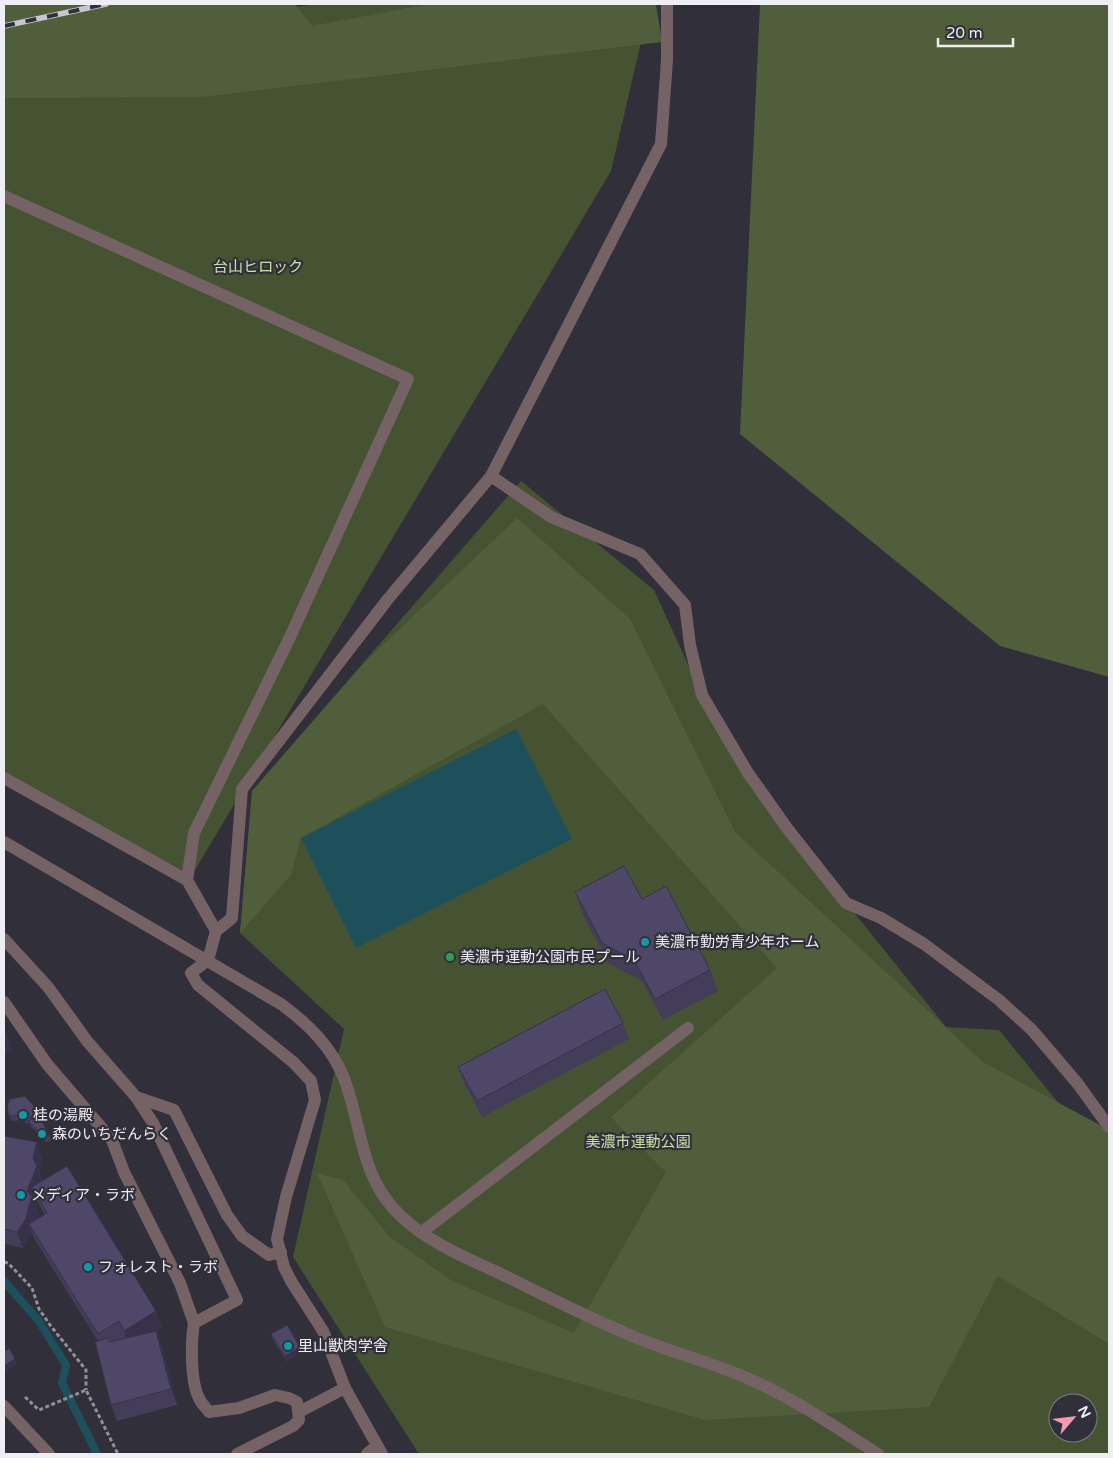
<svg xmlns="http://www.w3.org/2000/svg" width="1113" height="1458" font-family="'Varela Round','Noto Sans JP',sans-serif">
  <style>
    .green { fill: #465332; fill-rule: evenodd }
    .forest { fill: #515e3c }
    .water { fill: #1e505b }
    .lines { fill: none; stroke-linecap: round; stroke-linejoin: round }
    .stream { stroke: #1e505b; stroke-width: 8 }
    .path { stroke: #918f98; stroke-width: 3; stroke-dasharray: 4 2.5; stroke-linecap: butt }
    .service { stroke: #756265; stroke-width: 12 }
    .minor { stroke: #756265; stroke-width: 12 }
    .rail-casing { stroke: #c8c7cf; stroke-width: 5.5 }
    .rail { stroke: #312f39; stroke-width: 4; stroke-dasharray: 11; stroke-linecap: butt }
    .wall { fill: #443d59; fill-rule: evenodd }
    .shaded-wall { fill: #373249 }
    .building { fill: #4f4768; stroke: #373249 }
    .culture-dot { fill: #0f9aa8; stroke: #312f39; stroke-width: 2 }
    .leisure-dot { fill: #2e9e5b; stroke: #312f39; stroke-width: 2 }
    .labels { text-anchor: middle; stroke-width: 4.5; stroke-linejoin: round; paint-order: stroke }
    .park-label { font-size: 15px; fill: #cbe3a6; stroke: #312f39 }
    .poi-label { font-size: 15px; fill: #efeef5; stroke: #312f39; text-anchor: start }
  </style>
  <rect width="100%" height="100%" fill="#312f39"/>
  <!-- green -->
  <path class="green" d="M318,4H650L611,171L192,875L19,785L4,781V49L97,30Z
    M521,481L654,590L702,695L756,790L946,1027L999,1030L1109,1165V1454H419L293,1257L344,1029L240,933L252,791ZM1058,1403H1088V1433H1058Z"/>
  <!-- forest -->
  <path class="forest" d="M4,4H295L312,26L429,4H656L662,42L201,97L4,98Z
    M760,4H1109V677L1000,646L740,434Z
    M517,518L630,619L735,832L983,1062L1109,1130V1344L998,1276L929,1407L705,1420L385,1327L317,1173L343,1180L390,1237L452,1281L574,1333L666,1172L611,1117L777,968L543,704L301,838L291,875L240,933L252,791L365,662Z"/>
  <!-- water -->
  <path class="water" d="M516,729L572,839L356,948L301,838Z"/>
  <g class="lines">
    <!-- stream -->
    <path class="stream" d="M4,1281L38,1320L66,1365L62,1383L97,1454"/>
    <!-- path -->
    <path class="path" d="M4,1262L8,1263L32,1288L39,1309L50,1325L86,1370V1390
      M25,1397L39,1410L86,1390L118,1454"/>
    <!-- service -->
    <path class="service" d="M4,196L408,379L290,637L194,833L187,880
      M4,778L187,880L216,931
      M4,939L48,987L87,1041L136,1097L153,1123L237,1300L194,1323C191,1341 190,1384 200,1400C202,1404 206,1408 209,1412L239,1408L275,1395L289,1398L297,1402L299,1420L293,1426L237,1454
      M208,960L191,973L198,985L293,1062L311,1081L315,1100L286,1197L277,1239L284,1267L291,1281L323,1331L345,1388L382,1454
      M4,1002L47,1064L112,1140L124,1172L180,1283L194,1323
      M136,1097L174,1110L227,1215L242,1236L269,1255L281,1252
      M422,1232L688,1028
      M4,1406L49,1454
      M299,1412L345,1388
      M367,1454L376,1446"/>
    <!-- minor -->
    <path class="minor" d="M491,476L551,517L640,554L685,605L690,645L702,695L748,773L787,828L846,903L881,918L924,944L999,1000L1032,1030L1078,1084L1109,1127
      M4,842L281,1004C308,1024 331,1046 344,1078C365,1134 358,1183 411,1225C437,1246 471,1260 501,1274C546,1296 591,1319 637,1338C676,1354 718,1364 756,1382C798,1401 838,1429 878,1454
      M208,960L216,931L232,918L242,789L388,599L491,476L661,144L667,60V4"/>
    <!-- rail casing -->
    <g class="rail-casing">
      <path id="rail" d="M4,26L106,4"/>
    </g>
    <!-- rail -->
    <use href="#rail" class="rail"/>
  </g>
  <!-- wall -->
  <path class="wall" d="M575,892L642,899L710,970L718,991L663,1020L642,981L609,964L582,913Z
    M623,1023L629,1039L482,1117L464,1083L458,1067Z
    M34,1106L37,1116L49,1135L51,1141L46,1142L30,1126L29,1123L26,1124L24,1120L11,1121L9,1116Z
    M4,1136L42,1158L39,1172L43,1181L162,1327L155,1331H156L162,1347L177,1405L117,1421L111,1405L98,1341L35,1240L32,1233V1235L23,1248L4,1244ZM36,1199L38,1203L45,1215L36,1220V1219L40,1215L35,1201Z
    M271,1334L302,1352L287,1362L273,1340Z"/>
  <!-- shaded-wall -->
  <path class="shaded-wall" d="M6,1032L12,1048L4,1056V1034Z
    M36,1112L38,1117L33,1122L31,1117Z
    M37,1142L42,1158L39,1172L43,1182L32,1187L36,1199L35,1201L40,1215L36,1219L33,1230L29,1224L32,1233V1235L23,1248L17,1232L27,1191L33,1158Z
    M156,1311L162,1327L130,1347L124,1331Z
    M156,1331L162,1347L177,1405L171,1389Z
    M300,1347L302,1352L287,1362L285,1356Z
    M15,1359L17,1364L4,1373V1366Z"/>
  <!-- building -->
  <path class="building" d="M624,866L642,899L666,886L710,970L655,999L634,960L602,943L575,892Z
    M605,989L623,1023L477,1101L458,1067Z
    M25,1096L34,1106L36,1112L31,1117L24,1118L22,1115L9,1116L7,1106L10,1099Z
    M39,1115L49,1135L44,1137L28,1121Z
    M4,1136L37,1142L33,1158L37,1166L27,1191L34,1199L30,1202L26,1219L17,1232L4,1229Z
    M67,1166L156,1311L124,1331L119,1321L98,1334L29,1224L47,1213L32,1187Z
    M287,1325L300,1347L285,1356L271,1334Z
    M156,1331L171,1389L111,1405L95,1342L107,1338L110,1342Z
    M9,1348L15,1359L4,1366V1352Z"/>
  <!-- markers -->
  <g class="culture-dot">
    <circle cx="645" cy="942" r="5"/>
    <circle cx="23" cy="1115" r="5"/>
    <circle cx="42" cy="1134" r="5"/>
    <circle cx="21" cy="1195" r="5"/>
    <circle cx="88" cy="1267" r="5"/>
    <circle cx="288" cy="1346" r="5"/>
  </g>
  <circle class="leisure-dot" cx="450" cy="957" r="5"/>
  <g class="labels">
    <!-- park labels -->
    <g class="park-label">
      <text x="258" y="272">台山ヒロック</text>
      <text x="638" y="1147">美濃市運動公園</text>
    </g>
    <!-- poi labels -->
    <g class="poi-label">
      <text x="655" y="947">美濃市勤労青少年ホーム</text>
      <text x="460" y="962">美濃市運動公園市民プール</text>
      <text x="33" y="1120">桂の湯殿</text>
      <text x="52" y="1139">森のいちだんらく</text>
      <text x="31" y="1200">メディア・ラボ</text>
      <text x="98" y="1272">フォレスト・ラボ</text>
      <text x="298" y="1351">里山獣肉学舎</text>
    </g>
  </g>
  <!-- border -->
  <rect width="1113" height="1458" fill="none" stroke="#efeef5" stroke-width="10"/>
  <!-- north arrow -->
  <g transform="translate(1073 1418) rotate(62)"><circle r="24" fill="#312f39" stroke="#7d7b84"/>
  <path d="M0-4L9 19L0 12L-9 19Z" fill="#f29aaf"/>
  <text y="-8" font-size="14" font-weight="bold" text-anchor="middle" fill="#efeef5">N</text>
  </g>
  <!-- scale -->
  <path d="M938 38v8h75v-8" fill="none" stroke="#efeef5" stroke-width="2.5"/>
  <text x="946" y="38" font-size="15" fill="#efeef5" stroke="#312f39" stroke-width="4" paint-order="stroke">20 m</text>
</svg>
